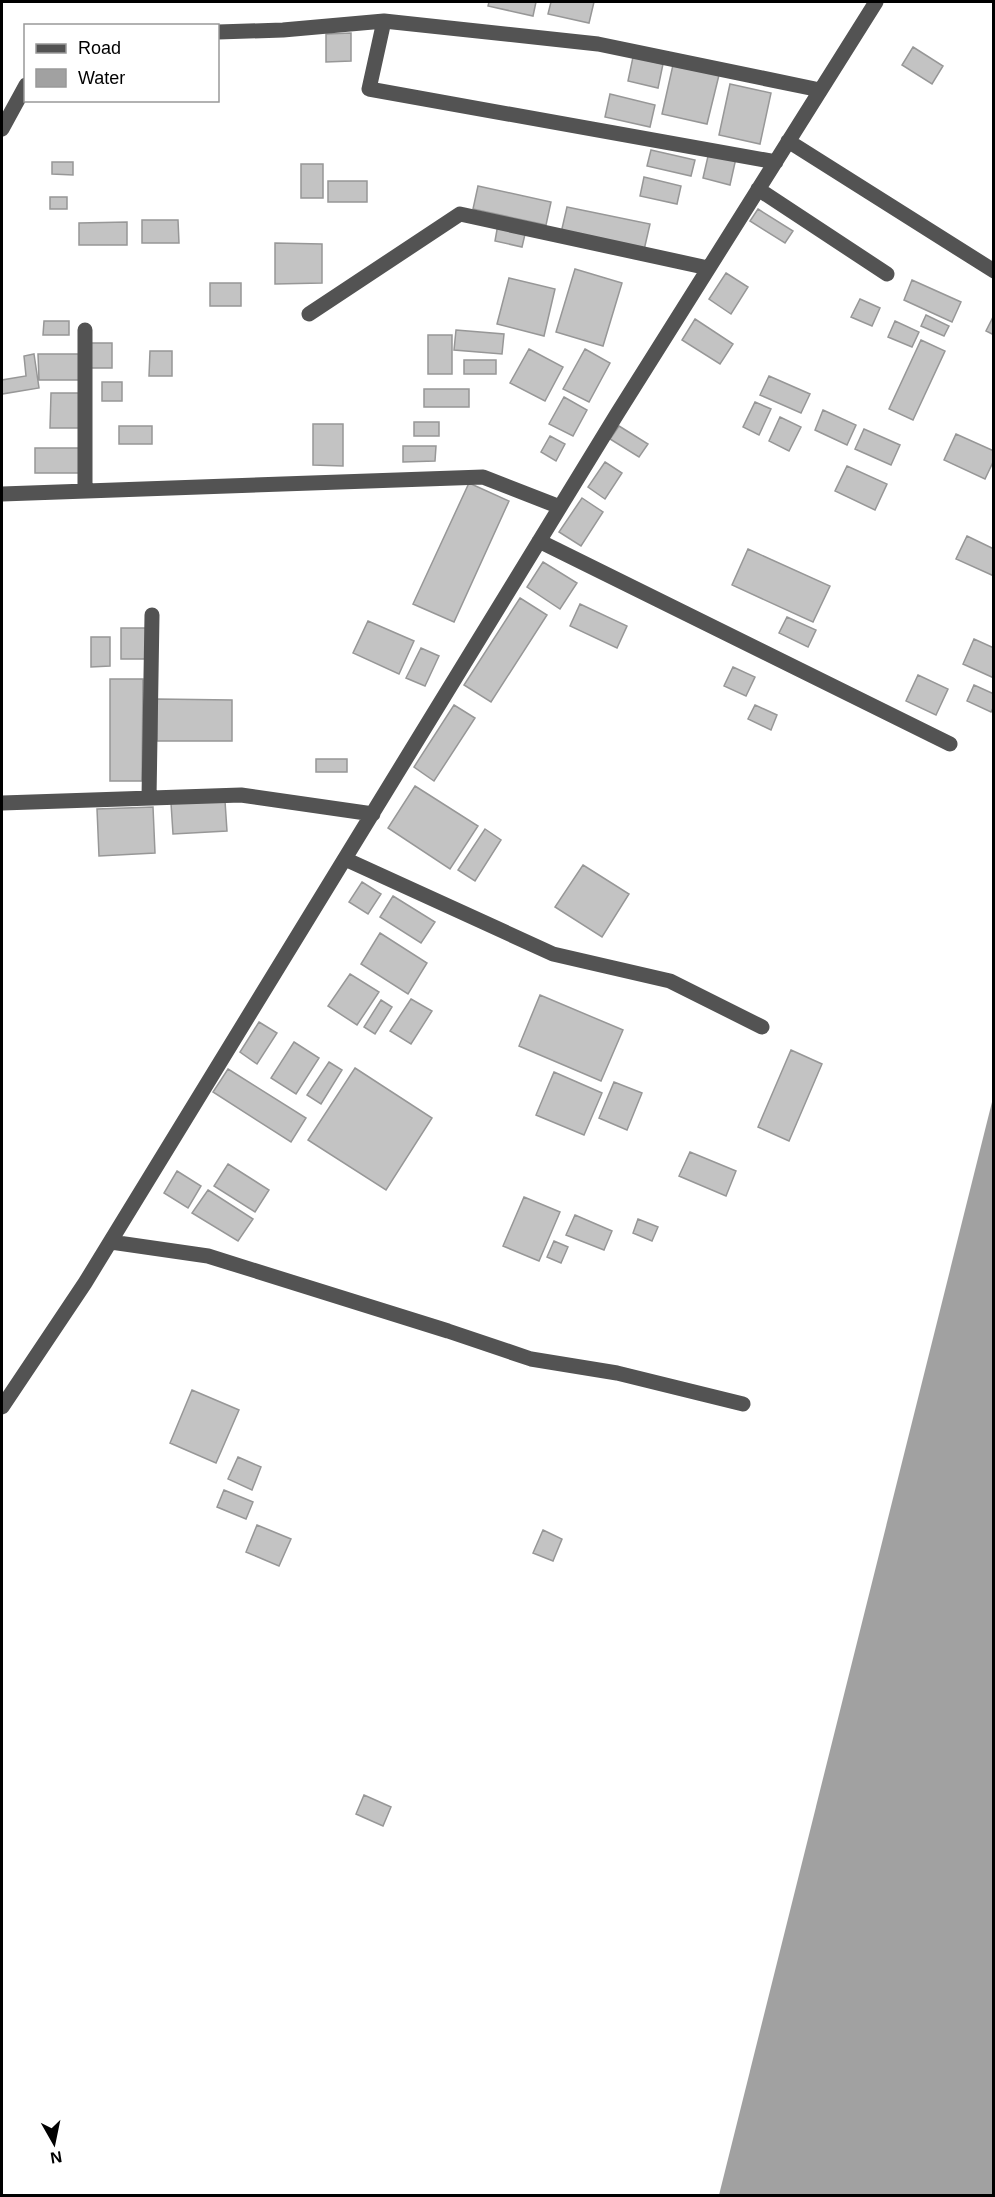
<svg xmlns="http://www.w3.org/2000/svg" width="995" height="2197" font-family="Arial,sans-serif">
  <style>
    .water { fill: #a1a1a1 }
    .building { fill: #c3c3c3; stroke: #979797; stroke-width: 1.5 }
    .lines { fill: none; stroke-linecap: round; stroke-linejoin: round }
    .minor { stroke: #535353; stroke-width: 15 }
  </style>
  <rect width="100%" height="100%" fill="#fff"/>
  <!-- water -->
  <path class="water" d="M993,1098V2195H719Z"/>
  <!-- building -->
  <path class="building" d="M489,2H536L533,16L488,6Z
    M551,2H594L589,23L548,14Z
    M351,33V61L326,62V34Z
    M913,47L943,66L932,84L902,65Z
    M633,57L663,64L658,88L628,81Z
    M673,65L719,75L707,124L662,114Z
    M730,84L771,93L760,144L719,135Z
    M610,94L655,105L650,127L605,117Z
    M651,150L695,160L691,176L647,166Z
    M709,152L736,158L730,185L703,178Z
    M52,162H73V175L52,174Z
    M301,164H323V198H301Z
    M644,177L681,186L677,204L640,196Z
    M328,181H367V202H328Z
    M478,186L551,202L546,225L473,209Z
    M50,197H67V209H50Z
    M567,207L650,224L644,250L561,233Z
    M758,209L793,231L785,243L750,221Z
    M142,220H178L179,243H142Z
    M127,222V245H79V223Z
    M498,224L526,230L522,247L495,241Z
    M275,243L322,244V283L275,284Z
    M575,269L622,283L603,346L556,332Z
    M726,273L748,287L731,314L709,299Z
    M509,278L555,289L544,336L497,324Z
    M912,280L961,302L952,322L904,300Z
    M210,283H241V306H210Z
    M860,299L880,308L872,326L851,317Z
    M926,315L949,326L944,336L921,326Z
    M994,315V335L986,331Z
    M695,319L733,344L720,364L682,340Z
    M44,321H69V335H43Z
    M895,321L919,332L912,347L888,337Z
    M456,330L504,334L502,354L454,350Z
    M428,335H452V374H428Z
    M921,340L945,351L913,420L889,409Z
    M89,343H112V368H89Z
    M529,349L563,367L545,401L510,383Z
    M585,349L610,363L589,402L563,389Z
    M150,351H172V376H149Z
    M34,354L39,388L2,394V380L26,376L24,356Z
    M38,354H80V380H39Z
    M464,360H496V374H464Z
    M769,376L810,394L801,413L760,395Z
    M102,382H122V401H102Z
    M424,389H469V407H424Z
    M51,393H83V428H50Z
    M564,397L587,410L573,436L549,424Z
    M755,402L771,409L759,435L743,427Z
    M823,410L856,425L847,445L815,430Z
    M780,417L801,427L789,451L769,441Z
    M414,422H439V436H414Z
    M313,424H343V466L313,465Z
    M119,426H152V444H119Z
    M619,426L648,444L639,457L610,439Z
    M864,429L900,445L891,465L855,449Z
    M956,434L994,451V460L985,479L944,460Z
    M550,436L565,444L556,461L541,452Z
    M403,446H436L435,461L403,462Z
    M35,448H79V473H35Z
    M605,462L622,473L605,499L588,487Z
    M847,466L887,484L875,510L835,491Z
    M469,483L509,501L454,622L413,604Z
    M582,498L603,512L581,546L559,532Z
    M967,536L994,549V576L956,559Z
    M748,549L830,586L813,622L732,585Z
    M543,562L577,583L560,609L527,587Z
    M520,598L547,615L491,702L464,685Z
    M580,604L627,626L617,648L570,626Z
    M787,617L816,630L808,647L779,633Z
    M368,621L414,641L399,674L353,653Z
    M121,628H149L148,659H121Z
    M91,637H110V666L91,667Z
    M974,639L994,648V678L963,664Z
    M421,648L439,656L425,686L406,678Z
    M733,667L755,677L746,696L724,686Z
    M918,675L948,689L936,715L906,701Z
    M110,679H143L142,781H110Z
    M974,685L994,694V706L991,712L967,701Z
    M157,699L232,700V741H157Z
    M454,705L475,718L434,781L414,767Z
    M755,705L777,715L771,730L748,719Z
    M316,759H347V772H316Z
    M415,786L478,826L450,869L388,828Z
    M225,801L227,831L173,834L171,803Z
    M153,807L155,853L99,856L97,809Z
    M485,829L501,840L475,881L458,870Z
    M583,865L629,894L602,937L555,907Z
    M362,882L381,894L368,914L349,902Z
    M393,896L435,922L421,943L380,917Z
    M380,933L427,963L408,994L361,964Z
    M350,974L379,992L357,1025L328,1006Z
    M540,995L623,1030L601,1081L519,1046Z
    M411,999L432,1011L411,1044L390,1031Z
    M381,1000L392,1007L375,1034L364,1027Z
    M259,1022L277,1033L257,1064L240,1052Z
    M294,1042L319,1058L296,1094L271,1078Z
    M791,1050L822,1064L789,1141L758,1127Z
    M329,1062L342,1070L321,1104L307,1095Z
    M355,1068L432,1118L386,1190L308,1140Z
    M228,1069L306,1118L291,1142L213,1092Z
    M554,1072L602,1093L584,1135L536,1115Z
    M614,1082L642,1093L627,1130L599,1118Z
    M690,1152L736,1171L726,1196L679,1176Z
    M228,1164L269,1190L255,1212L214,1186Z
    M177,1171L201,1186L188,1208L164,1193Z
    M208,1190L253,1219L238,1241L192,1213Z
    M524,1197L560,1212L539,1261L503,1246Z
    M575,1215L612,1231L604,1250L566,1235Z
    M638,1219L658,1227L652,1241L633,1233Z
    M554,1241L568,1247L561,1263L547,1257Z
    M192,1390L239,1410L216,1463L170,1443Z
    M238,1457L261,1467L252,1490L228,1479Z
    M224,1490L253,1502L246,1519L217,1507Z
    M257,1525L291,1539L279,1566L246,1552Z
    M543,1530L562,1539L553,1561L533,1553Z
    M364,1795L391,1807L383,1826L356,1814Z"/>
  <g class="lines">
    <!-- minor -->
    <path class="minor" d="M384,21L369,89L776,162
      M218,32L283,30L384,21L598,44L820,90
      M2,129L26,85
      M788,141L994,271
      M758,189L887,274
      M309,314L460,214L708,268
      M85,330V490
      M2,494L483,477L560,507
      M539,541L950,744
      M149,798L152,615
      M2,803L241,795L373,814
      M345,859L553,954L670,981L762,1027
      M111,1242L208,1256L448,1331L531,1359L617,1373L743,1404
      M2,1407L85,1283L617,414L876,2"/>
  </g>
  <!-- border -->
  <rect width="995" height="2197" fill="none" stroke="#000000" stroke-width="6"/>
  <!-- legend -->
  <rect x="24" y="24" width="195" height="78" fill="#ffffff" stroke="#999999" stroke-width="1.5"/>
  <rect x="36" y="44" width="30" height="9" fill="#535353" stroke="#999999" stroke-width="1.5"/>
  <text x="78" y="54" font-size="18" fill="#000000">Road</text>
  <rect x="36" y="69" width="30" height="18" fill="#a1a1a1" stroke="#999999" stroke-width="1.5"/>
  <text x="78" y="84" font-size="18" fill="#000000">Water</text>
  <!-- north arrow -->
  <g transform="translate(54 2143) rotate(171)" stroke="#ffffff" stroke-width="4.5" paint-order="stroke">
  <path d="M0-4.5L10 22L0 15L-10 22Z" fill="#000000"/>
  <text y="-9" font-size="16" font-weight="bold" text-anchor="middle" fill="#000000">N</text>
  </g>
</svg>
